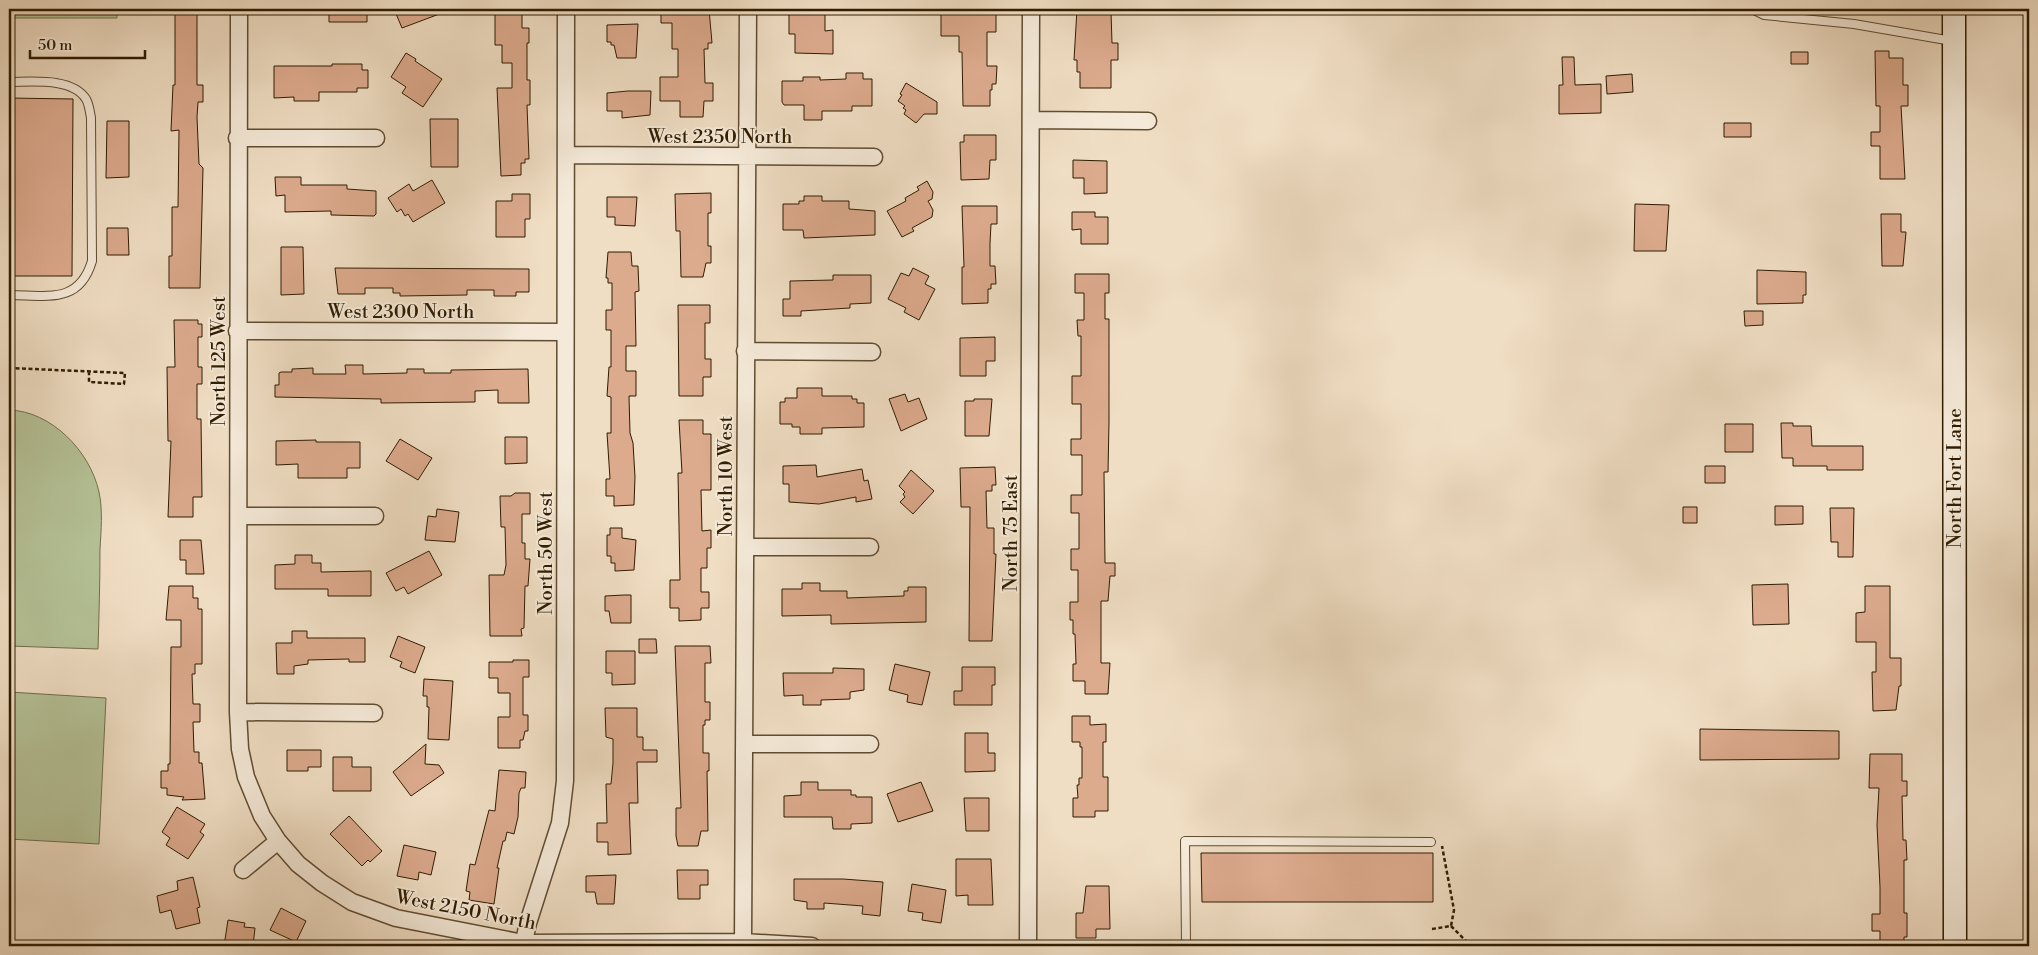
<svg xmlns="http://www.w3.org/2000/svg" width="2038" height="955" font-family="'Libre Bodoni',serif">
  <style>
    .green { fill: #b5c297; stroke: #726f4c }
    .building { fill: #dcaa8d; stroke: #2f1c00 }
    .lines { fill: none; stroke-linecap: round; stroke-linejoin: round }
    .lane-casing { stroke: #5f4c31; stroke-width: 10 }
    .street-casing { stroke: #5f4c31; stroke-width: 19 }
    .secondary-casing { stroke: #2f1c00; stroke-width: 25 }
    .path { stroke: #2f1c00; stroke-width: 2.5; stroke-dasharray: 4 2.5; stroke-linecap: butt }
    .lane { stroke: #f5ead9; stroke-width: 8 }
    .street { stroke: #f5ead9; stroke-width: 16 }
    .secondary { stroke: #f5ead9; stroke-width: 22 }
    .labels { text-anchor: middle; stroke-width: 4; stroke-linejoin: round; paint-order: stroke }
    .street-label { font-size: 19px; fill: #2f1c00; stroke: #f5ead9 }
  </style>
  <rect width="100%" height="100%" fill="#f0dec4"/>
  <filter id="stains"><feTurbulence type="fractalNoise" baseFrequency=".004" numOctaves="4"/><feColorMatrix values="0 0 0 0 .2 0 0 0 0 .09 0 0 0 0 .02 0 0 0 .5 -.17"/></filter>
  <radialGradient id="worn" r=".72"><stop offset=".6" stop-color="#630" stop-opacity="0"/><stop offset="1" stop-color="#630" stop-opacity=".3"/></radialGradient>
  <!-- green -->
  <path class="green" d="M9,9H117V18H9Z
    M9,410C51,411 90,451 99,492C103,510 101,531 100,549C100,582 99,615 98,649L9,646Z
    M9,692L106,698L99,844L9,839Z"/>
  <!-- building -->
  <path class="building" d="M175,9H197V85H203V102H198L197,117L199,164L203,168L200,288H169V256H172V207H178L179,130L171,131L173,85H175Z
    M329,9H367V22H329Z
    M394,9H450V10L402,28Z
    M495,9H522V28H529V43H527V80H530V105H527L529,159H525V163H521V175L501,176L497,88H512V63H502V45H495Z
    M661,9H709L712,43H708V49H704L705,83H713V101H704L703,117H680V101H660V77H678V49H672V23H661Z
    M789,9H810L825,13V31L833,30V54L795,53V34H789Z
    M1077,9H1109V12H1111L1112,43H1118V60H1111V88H1080V72H1077V60H1074Z
    M941,13H996V32H987V66H997L996,84H992V90H990V106H963L962,52H959V36H941Z
    M638,24L636,58H617L614,45H611V42H607V25Z
    M1875,51H1889V58H1903V85H1908V106H1901L1905,179H1880V146H1871V132H1880V106H1876Z
    M1791,52H1808V64H1791Z
    M406,53L416,59L415,61L442,79L423,107L402,93L406,87L391,77Z
    M1562,57H1574L1575,85L1601,84V113L1559,114V85H1563Z
    M332,64H362V70H368V88H357V92H319V101H294V97L274,98V66H332Z
    M846,73H863V79H872V106H852V111H822V120H804V105H784L782,102V81H803V77H820V80L846,79Z
    M1632,74L1633,92L1607,94L1606,76Z
    M906,83L937,102V114H924L916,123L904,114L906,110L903,108L905,106L898,101L902,95L900,94Z
    M628,91H651L650,115L622,118V111H607V93Z
    M9,98L73,99L72,276H9Z
    M430,119H458V167H431Z
    M107,121H129V177L106,178Z
    M1724,123H1751V137H1724Z
    M964,135H996V160H990L989,179L961,180L960,142H964Z
    M1073,160L1107,161V193L1084,194V178H1073Z
    M275,177H301V185H347V189L376,191V214L374,216L331,215V211L285,212V195L276,196Z
    M432,180L445,203L413,222L408,214L405,216L401,209L397,212L388,198L409,184L413,191Z
    M927,181L933,192L932,199L928,201L933,210L932,217L912,228L914,231L902,237L887,211L906,201L905,198L919,190L917,187Z
    M711,193V213H708V246H711V263H706L703,277H681L680,231H676L675,194Z
    M512,194H530V219H525V237H496V201H512Z
    M804,196H822V201H849V209L875,211V235L804,238L803,230H783V204H799V201H804Z
    M607,197H637L635,226L615,225V217H607Z
    M1635,204L1669,205L1666,251H1634Z
    M962,206H997V224H991L990,243V266H995L996,284H991V289H988V303L962,304V267H964Z
    M1072,212H1095V217H1108V244H1081V229L1072,230Z
    M1881,214H1901V232H1906L1903,266H1882Z
    M107,228H128L129,255H107Z
    M281,247H303L304,294L281,295Z
    M608,252H631L632,266H638L639,291L635,292L636,346H626V371H636V396H629L630,433L633,443L635,477L634,505L614,506V496H606V479H610L607,433H611V397L607,396L609,367H611V330H606V310H612V283H608V278H606Z
    M335,268L529,269V292H516V296H494V290H467V295L400,296V293H393V288H365V294H338Z
    M913,268L929,276L925,284L935,289L919,320L904,312L906,308L888,299L901,273L909,276Z
    M1757,270L1806,272V295H1803V303L1757,304Z
    M1075,274H1109V293H1105V319H1109V422L1108,472H1104L1105,563H1115V576H1110L1108,601H1101V663H1110L1108,694H1085V681H1073V664H1076L1075,634H1073V620H1070V602H1078V570H1071V549H1079V513H1071V495H1082V455H1071V439H1081V404H1072V376H1081V336H1078L1077,320H1084V293H1075Z
    M833,275H871V303L850,304V308L801,311V316H783V299H790V281L833,280Z
    M678,305H710V323H705V359H711V377H703V396H679Z
    M1744,311H1763V325L1745,326Z
    M174,320H198V324H202V337H198V367H202V384H197V419H201L202,497H193V517H168L171,441H168L167,367H175Z
    M995,337V361H986V376H960V338Z
    M345,365H363V374L407,373V369H424V373H451V370L528,369L529,403H498V390L475,391V402L381,403V399L275,397V385H279V373L281,372H292V369L313,368V374H346Z
    M797,388H822V396H852V399H857V403H864V427L822,428V434H800V427H792V424H780V402H785V398H797Z
    M905,394L908,402L919,398L927,419L901,431L889,399Z
    M974,399H992L989,436H965V401H974Z
    M679,420H703V434H711V490H701L702,531L711,530V548H707V568H701V592H709V608H701V620L679,621V608H670V580H680L678,473H682Z
    M1781,423H1793V426H1811L1812,446H1863V470H1827V466H1793V458H1782Z
    M1725,424H1753V452H1725Z
    M505,437H527V463L505,464Z
    M400,439L432,458L418,480L386,461Z
    M316,440V442H360V468H347V478H298V464L276,465V441Z
    M816,465L817,477L862,469L864,481L868,480L872,499L856,502V497L819,504L789,502V484H783V466Z
    M1705,466H1725V483H1705Z
    M995,467L996,485H992V491H986L987,528H994V554H996L992,641H969L970,507H961L960,468Z
    M911,470L934,491L913,514L900,502L905,497L903,494L905,492L899,486Z
    M515,493H530V514H522V543H525V559H530L528,586H525L524,628L521,629L522,636H490L489,575H504L506,565L505,527H501L500,496H511Z
    M1775,506H1803V524L1775,525Z
    M1683,507H1697V523H1683Z
    M1830,508H1854L1853,557H1838V542H1831Z
    M437,509L459,512L455,542L425,540L428,516L436,517Z
    M610,528H622V538L636,540L634,570L615,571V563H611V556H607V535H610Z
    M180,540H201L204,574H186V560H180Z
    M429,551L442,575L408,594L404,587L396,591L386,573Z
    M295,555H312V563H321V572L371,571V596H328V589H275V565L295,564Z
    M802,583H820V591H847V598L904,596V591H908V587H926V622L831,624V615L782,616V589H802Z
    M1788,584L1789,624L1753,625L1752,585Z
    M169,586H193V598H198V609H202V664H195V674H192L193,704H200V722H193L194,752H199V763H202L205,799L182,800L184,797L167,795V788H161V771H168V764H170L171,647H181V620H166Z
    M1865,586H1890V658H1901V686H1899L1896,710L1873,711L1872,672H1876V642H1856V613L1865,612Z
    M624,595H631V623H611L609,611H605V596Z
    M292,631H307V638H365V662H349V659L308,660V664L294,666V674H277L276,643H292Z
    M398,636L425,647L415,673L400,667L402,662L390,657Z
    M639,639H656L657,653H639Z
    M675,646H710L711,663H705V702H710V720H705V725H703V753H709V771H707L708,831H701L698,846H678L676,836V808H681Z
    M606,651H635V684L612,685V673H606Z
    M513,660H529V677H523V715H528V731H525L523,740H520V748H498V717H510V693H498V678H489V662H513Z
    M895,664L930,672L922,705L907,702L908,695L889,690Z
    M962,667H995V685H992V705H954V691H962Z
    M833,668L864,669V690L850,692V699L821,700V705H803V695L784,696L783,673H833Z
    M424,679L453,681L449,740L428,739L429,707H427V696H423Z
    M605,708H637V737H643V750H657V762H637L638,803H629L631,854L608,855V842H597V823H607L606,784H611L613,763V739L606,737Z
    M1072,716H1090V725L1106,724V742H1103V777H1108V811H1095V817H1073V798H1078L1077,785H1079V778H1082V747H1080V742H1072Z
    M1700,729L1839,731V759L1700,760Z
    M965,733H988V753H995V771L965,772Z
    M426,744L425,764L439,765L444,773L411,796L393,772Z
    M287,750H321V767H308V771H287Z
    M1870,754H1902V781H1907V796H1902L1903,840H1906L1907,860H1904V913H1907V937H1904V946H1880V931H1872V914H1880V887L1877,825L1879,788H1869Z
    M333,757H352V767H371V791H333Z
    M499,770L526,772L525,788H521L519,793L518,817L514,834L507,832L505,841H503L497,868H499L494,904L469,900L470,892L466,891L470,864L475,865L489,810L495,811Z
    M801,782H818V790H851V795H856V797H872V823L851,824V829H833L832,817H784V796L801,795Z
    M921,782L933,811L898,822L887,794Z
    M964,798H989V831H966Z
    M177,807L205,824L200,832L204,835L188,859L166,845L170,838L162,832Z
    M349,816L382,851L370,862L368,860L362,866L330,834Z
    M404,845L436,852L431,875L419,872L418,880L397,876Z
    M1201,853H1433V902H1202Z
    M956,859H991L993,905H968V895L956,896Z
    M677,870H708V885H700V899H678Z
    M616,875L614,904H597L595,892H586V876Z
    M193,877L200,907L197,908L200,923L176,929L171,910L160,913L157,896L178,890L177,881Z
    M794,879H843L883,882L880,916L862,914L863,906L824,903V909H807V902L794,900Z
    M912,884L946,890L941,923L922,920L923,913L908,911Z
    M1086,886H1109L1110,929H1096V938H1076V913H1083Z
    M281,908L306,921L296,942L270,930Z
    M228,920L245,923L244,927L255,928L253,946H224Z"/>
  <g class="lines">
    <!-- lane casing -->
    <g class="lane-casing">
      <path id="lane" d="M1752,9L1764,15L1854,24L1952,41
        M9,82C31,82 72,77 86,99C89,104 90,112 91,118L92,261C79,305 46,295 9,295
        M1186,946L1185,841L1431,842"/>
    </g>
    <!-- street casing -->
    <g class="street-casing">
      <path id="street" d="M239,9L238,712L240,749L246,777L262,816L278,841L298,864L322,883L352,902L396,918L523,943L743,942L812,946
        M1031,120L1148,121
        M237,138H376
        M566,155L874,157
        M237,331L565,332
        M745,351L872,352
        M239,516H375
        M745,547H870
        M238,712L374,713
        M745,744H870
        M243,870L278,841
        M743,942L748,9
        M523,946L528,923L560,823L565,781L566,9
        M1028,946L1031,9"/>
    </g>
    <!-- secondary casing -->
    <g class="secondary-casing">
      <path id="secondary" d="M1954,9L1955,946"/>
    </g>
    <!-- path -->
    <path class="path" d="M9,368L125,373L124,384L89,382V371
      M1451,926L1471,946
      M1432,929L1451,926L1454,910L1442,846"/>
    <!-- lane -->
    <use href="#lane" class="lane"/>
    <!-- street -->
    <use href="#street" class="street"/>
    <!-- secondary -->
    <use href="#secondary" class="secondary"/>
  </g>
  <g class="labels">
    <!-- street labels -->
    <g class="street-label">
      <text x="720" y="143">West 2350 North</text>
      <text x="401" y="318">West 2300 North</text>
      <text transform="translate(218 361) rotate(-90)" y="7">North 125 West</text>
      <text transform="translate(725 476) rotate(-90)" y="7">North 10 West</text>
      <text transform="translate(1954 478) rotate(-90)" y="7">North Fort Lane</text>
      <text transform="translate(1010 533) rotate(-90)" y="7">North 75 East</text>
      <text transform="translate(545 553) rotate(-90)" y="7">North 50 West</text>
      <text transform="translate(466 909) rotate(11)" y="7">West 2150 North</text>
    </g>
  </g>
  <!-- margin -->
  <rect width="2038" height="955" fill="none" stroke="#f0dec4" stroke-width="30"/>
  <rect x="10" y="10" width="2018" height="935" fill="none" stroke="#2f1c00" stroke-width="2.5"/>
  <rect x="15" y="15" width="2008" height="925" fill="none" stroke="#2f1c00"/>
  <!-- scale -->
  <path d="M30 50v8h115v-8" fill="none" stroke="#2f1c00" stroke-width="2.5"/>
  <text x="38" y="50" font-size="15" fill="#2f1c00" stroke="#f5ead9" stroke-width="4" paint-order="stroke">50 m</text>
  <rect width="100%" height="100%" filter="url(#stains)"/>
  <rect width="100%" height="100%" fill="url(#worn)"/>
</svg>
